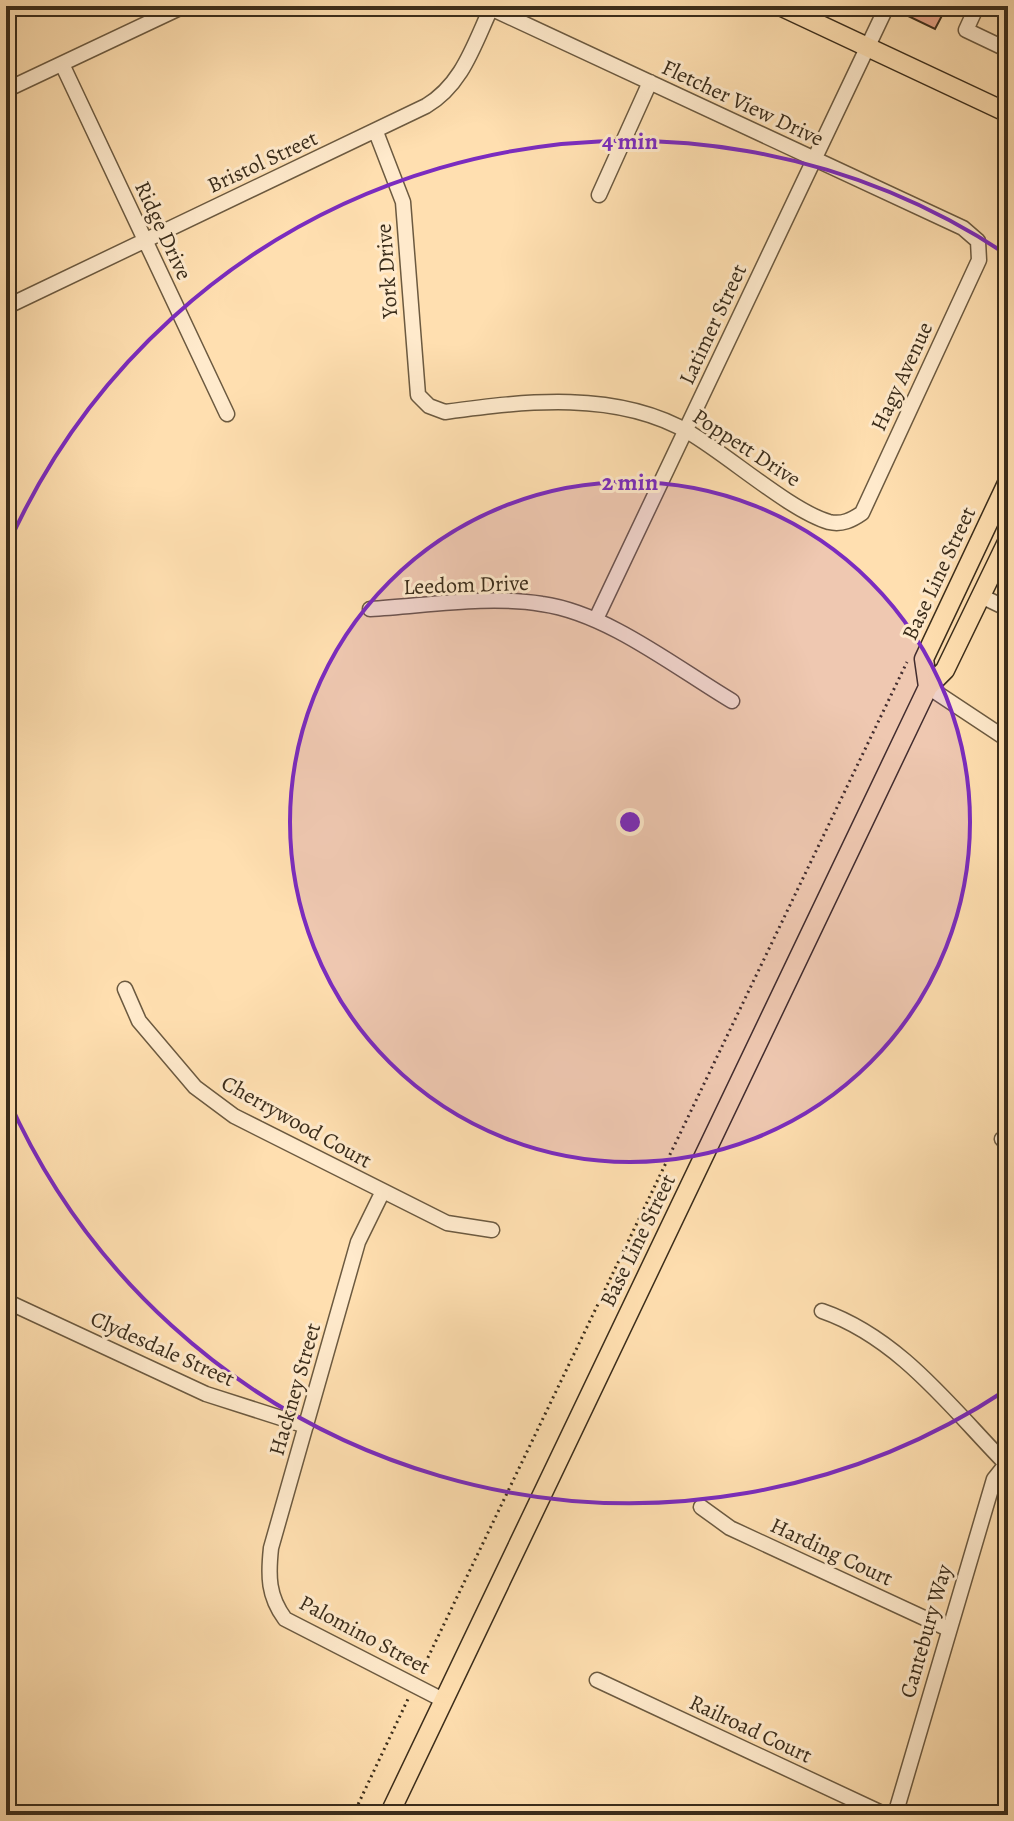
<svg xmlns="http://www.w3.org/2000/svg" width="1014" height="1821" font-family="Alegreya,serif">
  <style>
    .building { fill: #eaa68b; stroke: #3b2d1b; stroke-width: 2 }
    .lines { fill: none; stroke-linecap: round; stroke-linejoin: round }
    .minor-casing { stroke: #6c5a40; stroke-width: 17 }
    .major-casing { stroke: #3b2d1b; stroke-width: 21 }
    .path { stroke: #3b2d1b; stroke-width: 3; stroke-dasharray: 2 4; stroke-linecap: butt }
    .minor { stroke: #ffeacc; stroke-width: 14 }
    .major { stroke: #ffdfb0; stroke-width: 18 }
    .ring { fill: none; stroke: #7b2cbf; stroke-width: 4 }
    .labels { text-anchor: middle; stroke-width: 6; stroke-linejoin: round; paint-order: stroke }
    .street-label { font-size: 22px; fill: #3b2d1b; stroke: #ffeacc }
    .centre { fill: #7b2cbf; stroke: #ffeacc; stroke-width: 4 }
    .ring-label { font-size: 24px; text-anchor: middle; font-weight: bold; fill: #7b2cbf; stroke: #ffeacc; stroke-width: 6; stroke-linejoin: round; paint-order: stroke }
  </style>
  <rect width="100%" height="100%" fill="#ffdfb0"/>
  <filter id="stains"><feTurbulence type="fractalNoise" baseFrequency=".0025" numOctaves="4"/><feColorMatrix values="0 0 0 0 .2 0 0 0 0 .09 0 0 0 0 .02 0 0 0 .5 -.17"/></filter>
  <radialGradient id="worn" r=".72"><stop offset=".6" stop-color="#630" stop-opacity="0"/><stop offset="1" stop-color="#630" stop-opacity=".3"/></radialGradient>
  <!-- building -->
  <path class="building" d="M910,6H947L935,29L906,15Z"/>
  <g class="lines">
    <!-- minor casing -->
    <g class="minor-casing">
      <path id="minor" d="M977,6L966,30L1008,50
        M62,64L227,414
        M6,90L184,6
        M376,132L403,202L418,395L429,406L445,412C525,401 617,390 690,433C729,456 791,511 829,522C842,525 852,520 862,513L979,260L978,241L963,228L486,6
        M599,195L650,82
        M6,307L426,106C463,84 474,44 492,6
        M981,596L1008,609
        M370,609C425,606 487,595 542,604C607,613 675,667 732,701
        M596,619L887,6
        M928,687L1008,740
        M125,989L139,1021L195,1087L234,1116L447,1223L492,1230
        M1002,1139L1008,1144
        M382,1193L358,1242L271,1548C268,1576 268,1596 285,1619L443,1700
        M6,1301L206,1394L306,1426
        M822,1311C900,1338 952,1409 1008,1466
        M701,1507L730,1528L948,1629
        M597,1680L886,1815
        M895,1815L994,1479L1006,1464"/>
    </g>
    <!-- major casing -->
    <g class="major-casing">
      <path id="major" d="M780,6L1008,113
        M928,687L924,659L1008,481
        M389,1815L928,687L945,670L1008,540"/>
    </g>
    <!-- path -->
    <path class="path" d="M999,467L1008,448
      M420,1674L907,662
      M353,1815L408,1699"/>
    <!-- minor -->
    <use href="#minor" class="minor"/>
    <!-- major -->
    <use href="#major" class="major"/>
  </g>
  <!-- distance rings -->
  <circle cx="630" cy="822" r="340" fill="#7b2cbf" fill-opacity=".12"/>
  <g class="ring">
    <circle cx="630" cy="822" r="340"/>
    <path d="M1006 1390A681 681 0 0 1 8 1099M8 545A681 681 0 0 1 1006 254"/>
  </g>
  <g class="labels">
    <!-- street labels -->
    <g class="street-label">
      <text transform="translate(743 102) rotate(25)" y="8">Fletcher View Drive</text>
      <text transform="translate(262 161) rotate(-25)" y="8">Bristol Street</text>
      <text transform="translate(164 230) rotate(65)" y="8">Ridge Drive</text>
      <text transform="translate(386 271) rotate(-94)" y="8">York Drive</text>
      <text transform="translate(712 324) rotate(-65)" y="8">Latimer Street</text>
      <text transform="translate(901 376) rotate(-65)" y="8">Hagy Avenue</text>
      <text transform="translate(747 447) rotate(33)" y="8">Poppett Drive</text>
      <text transform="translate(938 573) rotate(-65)" y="8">Base Line Street</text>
      <text transform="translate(466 584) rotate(-2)" y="8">Leedom Drive</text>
      <text transform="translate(297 1121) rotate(29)" y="8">Cherrywood Court</text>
      <text transform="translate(637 1240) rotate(-64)" y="8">Base Line Street</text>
      <text transform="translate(163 1348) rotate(24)" y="8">Clydesdale Street</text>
      <text transform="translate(294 1389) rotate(-74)" y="8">Hackney Street</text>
      <text transform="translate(832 1551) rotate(25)" y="8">Harding Court</text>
      <text transform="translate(925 1631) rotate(-74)" y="8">Cantebury Way</text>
      <text transform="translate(365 1634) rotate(28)" y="8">Palomino Street</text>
      <text transform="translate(751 1728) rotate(25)" y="8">Railroad Court</text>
    </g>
  </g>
  <circle cx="630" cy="822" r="12" class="centre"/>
  <g class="ring-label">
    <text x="630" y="149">4 min</text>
    <text x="630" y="490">2 min</text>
  </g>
  <!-- margin -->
  <rect width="1014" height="1821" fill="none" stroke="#ffdfb0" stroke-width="32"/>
  <rect x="8" y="8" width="998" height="1805" fill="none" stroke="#3b2d1b" stroke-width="4"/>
  <rect x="16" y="16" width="982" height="1789" fill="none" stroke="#3b2d1b" stroke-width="2"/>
  <rect width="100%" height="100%" filter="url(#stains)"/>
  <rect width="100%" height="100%" fill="url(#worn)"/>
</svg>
